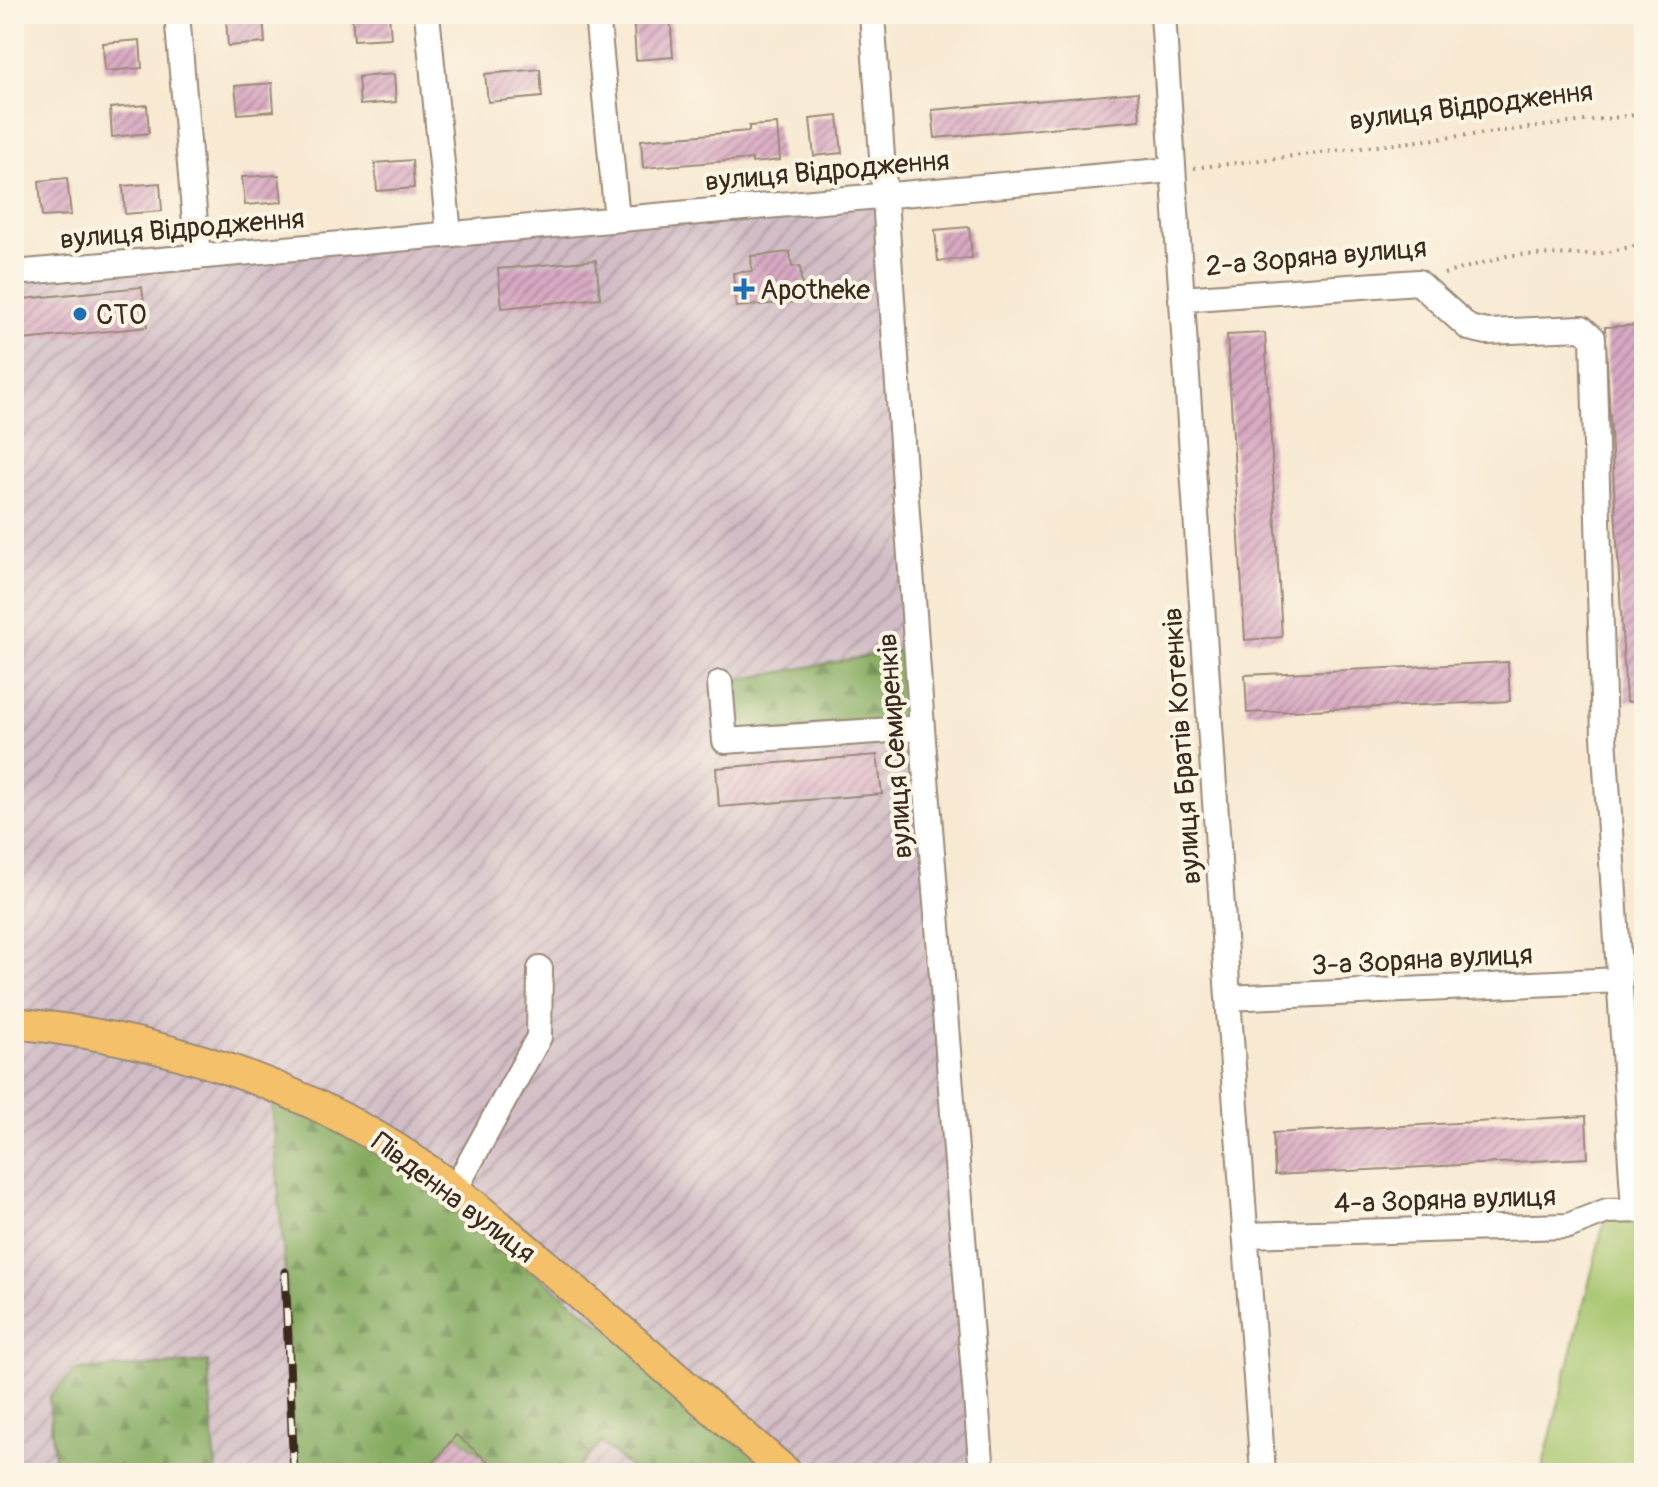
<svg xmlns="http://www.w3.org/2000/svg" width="1658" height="1487" font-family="Pangolin,sans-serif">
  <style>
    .industrial { fill: url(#industrial-furrows) }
    .grass { fill: #a7c66e; stroke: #717846; stroke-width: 2 }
    .forest { fill: url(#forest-firs); stroke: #606a40; stroke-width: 2 }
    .building { fill: url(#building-hatch) }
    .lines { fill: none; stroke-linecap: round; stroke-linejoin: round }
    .minor-casing { stroke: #9a8a78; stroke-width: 28 }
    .major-casing { stroke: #9a8a78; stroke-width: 34 }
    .path { stroke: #9a8a78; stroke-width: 4; stroke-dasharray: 2 6; stroke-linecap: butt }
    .minor { stroke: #fff; stroke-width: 24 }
    .major { stroke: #f4c16b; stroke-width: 30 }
    .rail-casing { stroke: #3b2a1e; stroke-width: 9 }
    .rail { stroke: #fcf5e5; stroke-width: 6; stroke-dasharray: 18; stroke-linecap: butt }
    .poi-dot { fill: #1f6fb2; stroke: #fcf5e5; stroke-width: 3 }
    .labels { text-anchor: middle; stroke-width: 8; stroke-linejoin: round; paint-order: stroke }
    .street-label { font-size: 28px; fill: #3b2a1e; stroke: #fcf5e5 }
    .poi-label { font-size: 28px; fill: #3b2a1e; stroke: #fcf5e5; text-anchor: start }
  </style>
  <defs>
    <pattern id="industrial-furrows" width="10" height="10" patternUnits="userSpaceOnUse" patternTransform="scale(2)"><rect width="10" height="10" fill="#d2bdc6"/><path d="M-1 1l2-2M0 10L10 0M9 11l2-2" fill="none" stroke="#ac9aa0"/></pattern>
    <pattern id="forest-firs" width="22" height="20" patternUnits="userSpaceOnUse" patternTransform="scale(2)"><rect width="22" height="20" fill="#85ab61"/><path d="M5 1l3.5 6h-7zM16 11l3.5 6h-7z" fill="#6e8b4f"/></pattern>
    <pattern id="building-hatch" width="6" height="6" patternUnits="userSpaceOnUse" patternTransform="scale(2)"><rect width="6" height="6" fill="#d8a9c2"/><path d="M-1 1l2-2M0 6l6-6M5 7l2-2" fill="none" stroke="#b08a9d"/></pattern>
  </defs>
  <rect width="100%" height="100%" fill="#fcf5e5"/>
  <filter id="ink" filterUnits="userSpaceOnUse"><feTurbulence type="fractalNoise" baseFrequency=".0125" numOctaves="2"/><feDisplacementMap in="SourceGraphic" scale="16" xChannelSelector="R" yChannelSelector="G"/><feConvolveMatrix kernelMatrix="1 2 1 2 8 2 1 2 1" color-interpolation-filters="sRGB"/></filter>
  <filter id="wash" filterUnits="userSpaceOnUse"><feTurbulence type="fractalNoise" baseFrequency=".006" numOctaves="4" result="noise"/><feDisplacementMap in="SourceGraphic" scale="32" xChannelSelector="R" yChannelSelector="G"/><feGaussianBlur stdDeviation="1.8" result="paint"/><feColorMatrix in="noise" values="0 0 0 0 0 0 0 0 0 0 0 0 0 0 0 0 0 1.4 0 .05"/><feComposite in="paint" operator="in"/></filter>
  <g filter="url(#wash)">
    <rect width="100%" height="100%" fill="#f8e9d2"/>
    <!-- industrial -->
    <path class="industrial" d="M885,195L917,647L720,683L922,728L982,1473H787L268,1084L285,1272L294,1473H14V273Z
      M601,1443L636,1473H573Z"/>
    <!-- grass -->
    <path class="grass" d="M1644,1210V1473H1541L1607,1211Z"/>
    <!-- forest -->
    <path class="forest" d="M917,647L922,728L725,741L720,683Z
      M270,1084L339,1116L787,1473H636L601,1443L573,1473H502L456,1435L425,1473H294L285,1272Z
      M208,1362L216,1473H55L49,1397L76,1370Z"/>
    <g id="blocks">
      <!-- building -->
      <path class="building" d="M352,14H389L391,38L354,40Z
        M633,14H670L673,57L636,60Z
        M263,15L265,43L228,46L226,18Z
        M140,40L142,68L105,71L103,43Z
        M540,69L542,97L488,102L485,74Z
        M394,74L396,102L360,105L358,77Z
        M272,83L274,111L238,114L235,86Z
        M1138,92L1140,120L935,138L932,110Z
        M147,105L149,133L112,137L110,108Z
        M838,116L842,153L814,156L810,119Z
        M777,124L780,160L752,163V159L643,168L641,140L749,131V126Z
        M412,160L414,188L377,191L375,163Z
        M279,175L282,202L245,205L242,177Z
        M67,178L71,215L42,217L39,181Z
        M160,183L162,211L125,214L123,186Z
        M969,227L972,258L938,261L935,230Z
        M790,252L792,267L800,266L803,301L736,307L733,273L752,271L751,256Z
        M596,260L600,298L502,308L498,269Z
        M142,287L147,327L14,341V300Z
        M1644,325V701L1626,702L1605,327Z
        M1265,333L1282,637L1245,640L1227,335Z
        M1508,662L1510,701L1247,713L1245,675Z
        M877,755L882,794L719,807L716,768Z
        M1586,1116L1588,1158L1275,1175L1273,1133Z
        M456,1435L502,1473H425Z"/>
    </g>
  </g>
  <g filter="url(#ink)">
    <use href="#blocks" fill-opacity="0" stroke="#9a8a78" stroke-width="2"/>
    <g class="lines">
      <!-- minor casing -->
      <g class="minor-casing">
        <path id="minor" d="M177,14L198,257
          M427,14L449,234
          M597,14L617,219
          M872,14L922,728L982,1473
          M1163,14L1228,998L1263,1473
          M14,273L1172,170
          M1181,299L1418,282L1469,328L1487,332L1582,328L1593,338L1604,736L1634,1210
          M720,683L725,741L922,728
          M1228,998L1620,980
          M454,1191L539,1037L540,969
          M1245,1235L1568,1226L1607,1211L1644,1210"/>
      </g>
      <!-- major casing -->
      <g class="major-casing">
        <path id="major" d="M14,1023C142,1036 263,1071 375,1136C446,1177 509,1234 571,1287C643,1349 715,1411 787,1473"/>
      </g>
      <!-- path -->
      <path class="path" d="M1194,168L1644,114
        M1444,274L1510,255L1598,254L1644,244"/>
      <!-- minor -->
      <use href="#minor" class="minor"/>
      <!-- major -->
      <use href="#major" class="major"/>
      <!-- rail casing -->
      <g class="rail-casing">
        <path id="rail" d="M285,1272L294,1473"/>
      </g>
      <!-- rail -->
      <use href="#rail" class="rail"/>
    </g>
  </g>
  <!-- markers -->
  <g class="poi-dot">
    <path d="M740 277h8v8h8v8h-8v8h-8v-8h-8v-8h8z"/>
    <circle cx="80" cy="314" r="8"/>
  </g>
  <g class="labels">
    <!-- street labels -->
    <g class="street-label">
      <text transform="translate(1471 105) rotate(-7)" y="10">вулиця Відродження</text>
      <text transform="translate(827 170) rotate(-5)" y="10">вулиця Відродження</text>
      <text transform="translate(182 228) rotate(-5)" y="10">вулиця Відродження</text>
      <text transform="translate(1316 256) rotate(-5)" y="10">2-а Зоряна вулиця</text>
      <text transform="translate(894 746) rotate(-94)" y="10">вулиця Семиренків</text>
      <text transform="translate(1181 746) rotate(-94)" y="10">вулиця Братів Котенків</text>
      <text transform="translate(1422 959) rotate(-3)" y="10">3-а Зоряна вулиця</text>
      <text transform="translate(454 1197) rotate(37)" y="10">Південна вулиця</text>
      <text transform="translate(1445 1199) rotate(-2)" y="10">4-а Зоряна вулиця</text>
    </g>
    <!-- poi labels -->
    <g class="poi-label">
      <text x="760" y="299">Apotheke</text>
      <text x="96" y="324">СТО</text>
    </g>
  </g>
  <!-- margin -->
  <rect width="1658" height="1487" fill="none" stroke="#fcf5e5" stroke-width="48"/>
</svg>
